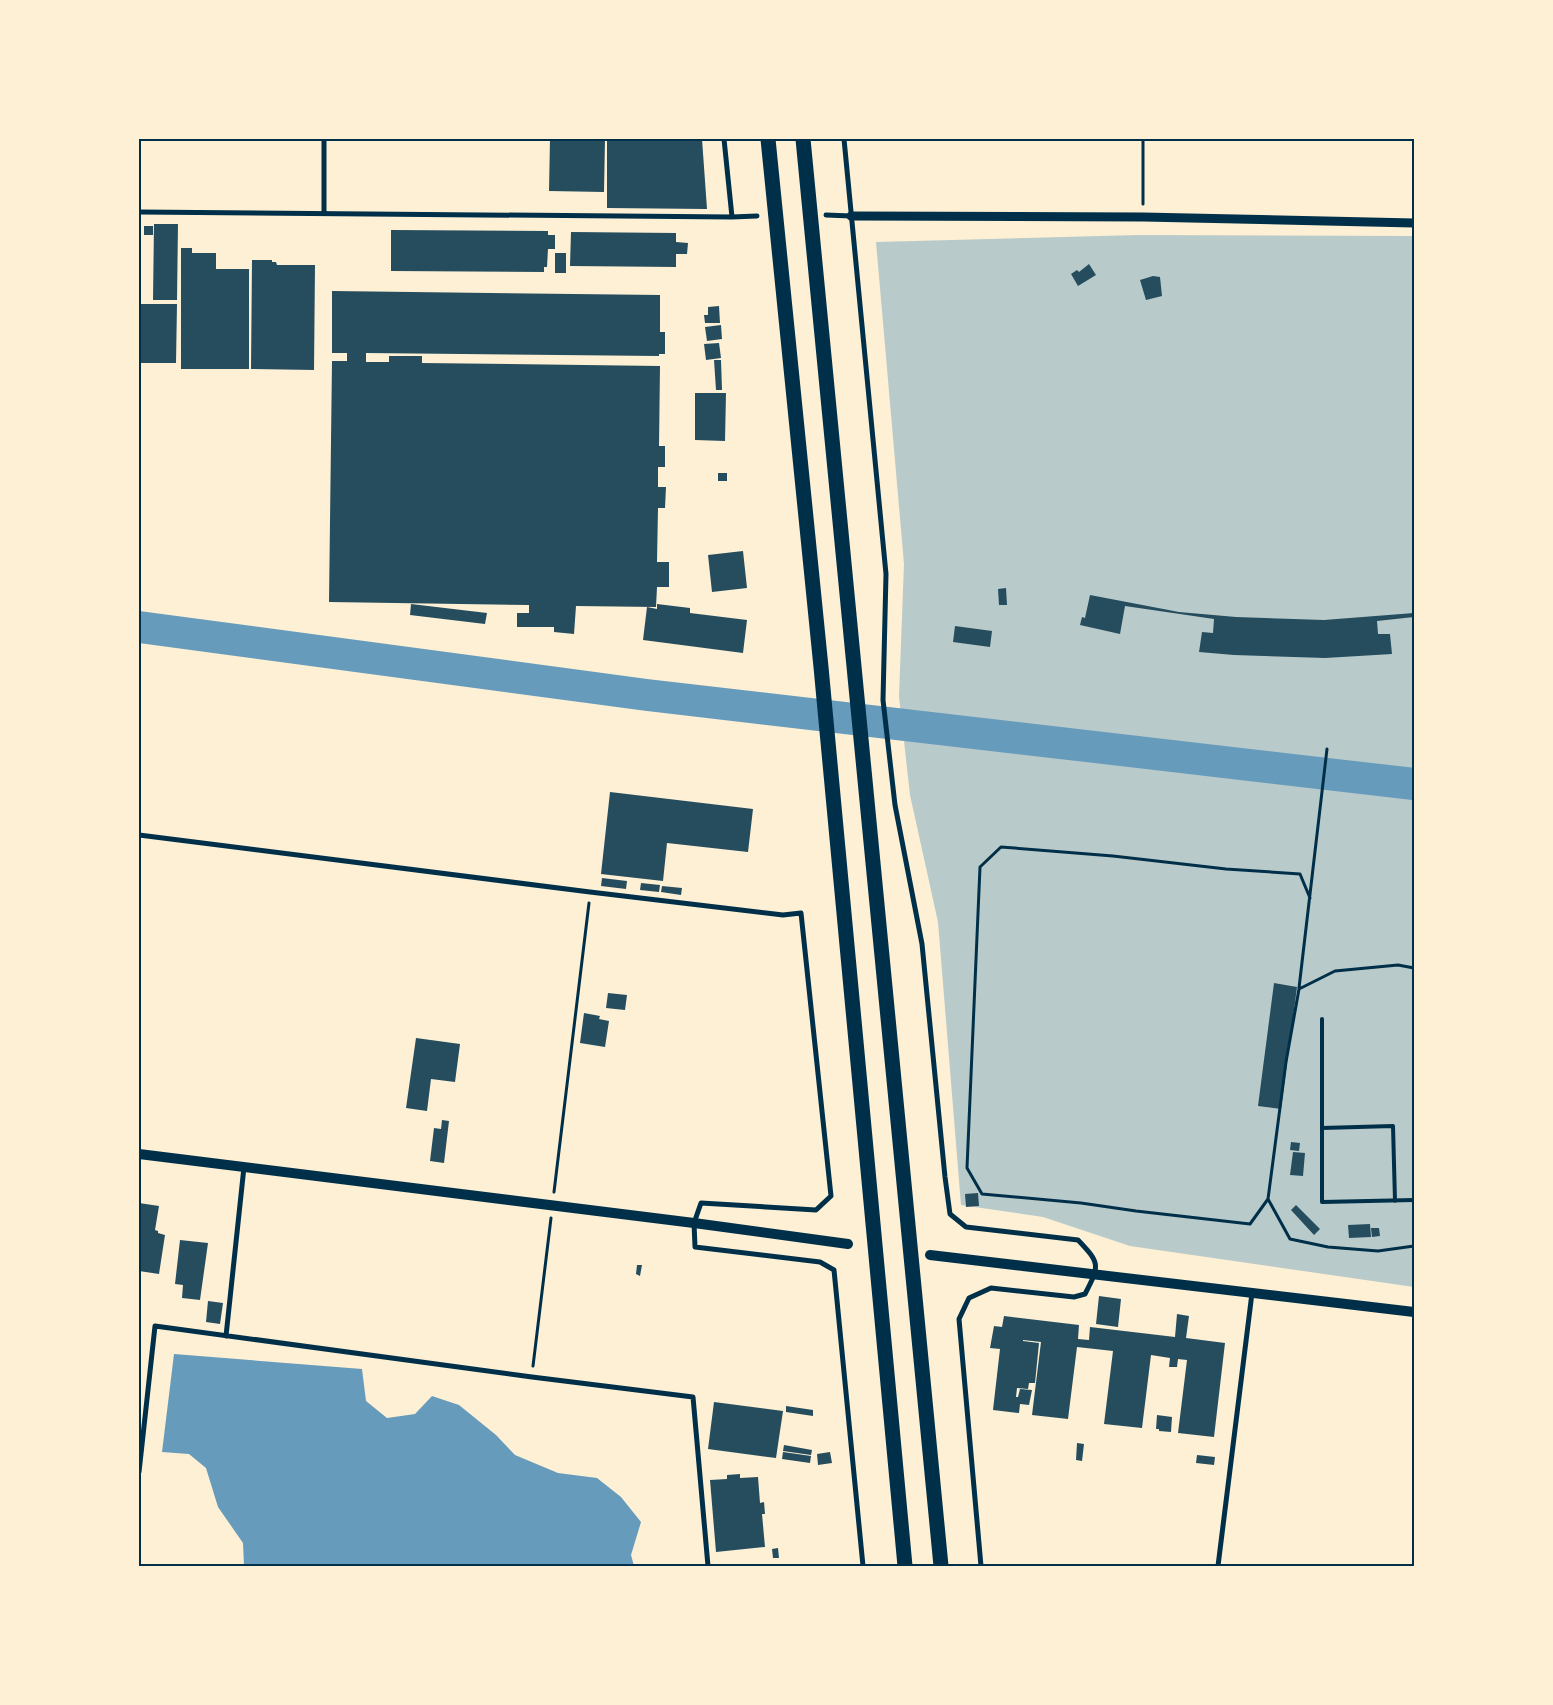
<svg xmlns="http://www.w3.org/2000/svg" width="1553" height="1705" font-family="'Roboto Condensed',sans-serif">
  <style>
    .green { fill: #b9caca }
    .water { fill: #669bbc }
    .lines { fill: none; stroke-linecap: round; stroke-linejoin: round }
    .river { stroke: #669bbc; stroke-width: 32 }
    .building { fill: #264d5e }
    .path { stroke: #003049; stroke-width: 3 }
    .service { stroke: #003049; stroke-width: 4 }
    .minor { stroke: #003049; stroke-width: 5 }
    .tertiary { stroke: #003049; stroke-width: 9 }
    .secondary { stroke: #003049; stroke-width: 10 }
    .motorway { stroke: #003049; stroke-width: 15 }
    .neatline { fill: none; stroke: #003049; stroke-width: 2 }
  </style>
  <rect width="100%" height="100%" fill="#fdf0d5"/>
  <!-- green -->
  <path class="green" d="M1139,235L1414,236V1287L1130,1246L1043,1217L961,1205L938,922L910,795L899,696L904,564L876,242Z"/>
  <!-- water -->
  <path class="water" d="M174,1354L362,1369L366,1401L387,1418L415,1414L432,1396L459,1405L496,1435L515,1455L558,1473L597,1478L621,1497L641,1522L631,1555L634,1566H244L243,1543L218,1507L206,1468L189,1454L162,1452Z"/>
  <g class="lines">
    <!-- river -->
    <path class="river" d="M139,627L647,695L1414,784"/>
  </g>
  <!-- building -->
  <path class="building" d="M550,139H605L604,192L549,191Z
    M607,139H702L707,209L607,208Z
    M154,224H178L177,300H153Z
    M144,226H153V235H144Z
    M391,230L548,231V235H555V249H548L547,267H544V272L391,271Z
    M571,232L676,233V242L688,243L687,254H676V267L570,266Z
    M181,248H192V253H216V269H249V369H181Z
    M555,253H566V273H555Z
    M252,260H272V262H276L277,265H315L314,370L251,369Z
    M1089,264L1096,275L1078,286L1071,274L1077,270L1079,272Z
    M1153,276L1160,277L1162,296L1146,300L1140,280Z
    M332,291L660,295V332H665V354H659V356L366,353V362H389V356H422V363L660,366L659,446H665V467H658V487H666L665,508H658L657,562H669V587H657L656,607L576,606L574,634L554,632V627H517V613H529V605L329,602L332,361H347V353H332Z
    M139,299H141V304H177L176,363H139Z
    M719,306L720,323H705L704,315H708V307Z
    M721,325L722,339L707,341L705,327Z
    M719,343L721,358L706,360L704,344Z
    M714,360H721L722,390H716Z
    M695,393H726L725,441L695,440Z
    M718,473H727V481H718Z
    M743,551L747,588L712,592L708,555Z
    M1006,588L1007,605H999L998,589Z
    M1090,595L1179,612L1236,617L1324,620L1414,613V617L1377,621L1378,634H1390L1392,654L1325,658L1234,655L1199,652L1202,632L1213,633L1214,619L1125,606L1120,634L1080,625L1082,617L1085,618Z
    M411,604L487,613L485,624L410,615Z
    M657,604L690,608V613L747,620L743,653L643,640L647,607L657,609Z
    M955,626L992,631L990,647L953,642Z
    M610,792L753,809L748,852L667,843L663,881L601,874Z
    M602,878L627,881L626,889L601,886Z
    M641,883L660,885L659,892L640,890Z
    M662,886L682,888L681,895L661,892Z
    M1274,983L1297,987L1281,1109L1258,1106Z
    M608,993L627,995L625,1010L606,1008Z
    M584,1013L600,1016L599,1019L609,1021L605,1047L580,1043Z
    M416,1038L460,1044L455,1082L431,1079L427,1111L406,1108Z
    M442,1120L449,1121L444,1163L430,1161L434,1128L441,1129Z
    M1291,1142L1300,1143L1299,1151L1290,1150Z
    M1293,1152L1305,1153L1303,1176L1290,1175Z
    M978,1193L979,1206L966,1207L965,1194Z
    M139,1203L159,1206L155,1230L158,1231V1233L165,1235L159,1274L139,1271Z
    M1296,1205L1320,1229L1314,1235L1291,1210Z
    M1370,1224L1371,1237L1349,1238L1348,1225Z
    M1371,1228H1379L1380,1236L1372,1237Z
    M180,1240L208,1243L200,1300L182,1298L183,1285L175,1284Z
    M637,1265H642L640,1276L636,1274Z
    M1099,1296L1121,1299L1118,1327L1096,1324Z
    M208,1301L223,1303L220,1324L206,1322Z
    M1177,1314L1189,1316L1186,1338L1225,1343L1214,1437L1178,1433L1187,1360L1178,1359L1177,1367H1169L1170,1358L1151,1355L1142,1428L1104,1424L1113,1351L1077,1347L1068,1419L1032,1415L1041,1342L1023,1340V1341L1039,1343L1035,1383H1029L1028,1389L1017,1388L1016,1397H1018L1020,1389L1032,1390L1029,1405L1020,1404L1019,1413L993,1410L1000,1349L990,1348L994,1326L1002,1327L1004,1316L1079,1325L1078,1339L1089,1340L1090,1327L1175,1337Z
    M714,1402L783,1411L776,1458L708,1449Z
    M786,1406L813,1410V1416L786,1412Z
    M1157,1415L1172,1417L1171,1432L1159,1431V1429H1156Z
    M1077,1443L1084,1444L1082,1461L1076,1460Z
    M784,1445L812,1450L811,1455L783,1451Z
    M783,1452L811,1456L810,1463L782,1459Z
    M830,1452L832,1463L818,1465L817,1454Z
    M1197,1455L1215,1457L1214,1465L1196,1463Z
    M740,1474V1478L758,1477L760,1503L764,1502L765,1514H762L765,1547L716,1552L710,1480L727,1479V1475Z
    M778,1548L779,1558H773L772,1549Z"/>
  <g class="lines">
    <!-- path -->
    <path class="path" d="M1143,204V139
      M1414,968L1398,965L1335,971L1299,989L1286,1062L1268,1199L1290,1239L1328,1247L1378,1251L1414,1246
      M1299,988L1327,749
      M554,1192L589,903
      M1268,1199L1250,1224L1136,1211L1081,1203L982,1194L967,1168L980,867L1001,847L1113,856L1226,869L1300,874L1310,898
      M533,1366L551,1218"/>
    <!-- service -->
    <path class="service" d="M1322,1019V1202L1414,1200
      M1322,1128L1393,1126L1395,1201"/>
    <!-- minor -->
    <path class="minor" d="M724,139L732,217
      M844,139L886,574L883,700L895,805L922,944L945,1177L950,1214L966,1227L1078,1240C1100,1263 1100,1265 1085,1294L1074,1297L991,1288L969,1298L959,1319L981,1566
      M139,212L732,217L757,216
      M324,213V139
      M826,215L851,216
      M139,835L590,892L783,915L801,913L831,1196L816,1210L701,1203L694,1223L695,1247L820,1262L834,1270L863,1566
      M226,1336L244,1167
      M139,1472L155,1326L532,1377L693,1397L708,1566
      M1218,1566L1252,1293"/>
    <!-- tertiary -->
    <path class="tertiary" d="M851,216L1143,217L1414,223"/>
    <!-- secondary -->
    <path class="secondary" d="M139,1154L694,1223L848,1244
      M930,1255L1414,1312"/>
    <!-- motorway -->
    <path class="motorway" d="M768,139L821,667L905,1566
      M803,139L941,1566"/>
  </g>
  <!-- border -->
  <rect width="1553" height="1705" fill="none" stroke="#fdf0d5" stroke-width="280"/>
  <rect x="140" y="140" width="1273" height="1425" class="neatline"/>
</svg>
